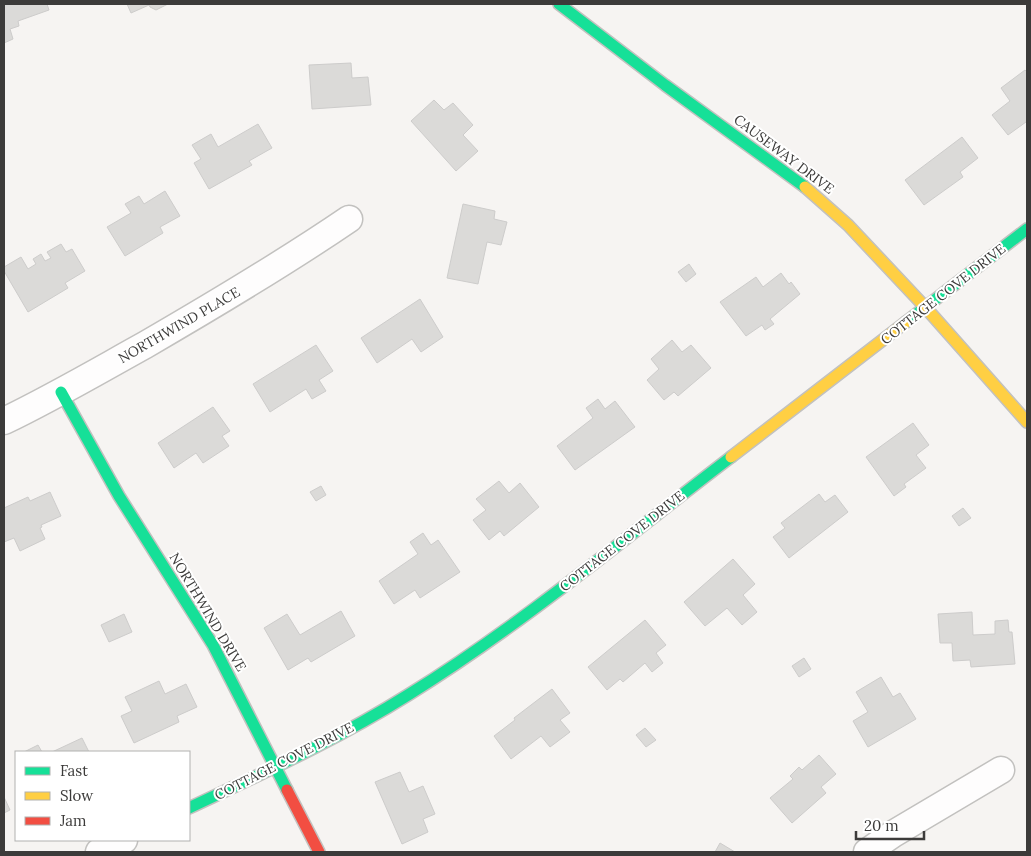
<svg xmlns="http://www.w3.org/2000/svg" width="1031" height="856" font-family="Lora,serif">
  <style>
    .building { fill: #dbdad8; stroke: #cdcccb }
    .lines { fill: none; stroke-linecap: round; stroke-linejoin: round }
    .street-casing { stroke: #c2c1bf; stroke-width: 29 }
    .fast-casing { stroke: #c2c1bf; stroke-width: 14 }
    .slow-casing { stroke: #c2c1bf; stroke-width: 14 }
    .jam-casing { stroke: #c2c1bf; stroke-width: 14 }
    .street { stroke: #fefdfd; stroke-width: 26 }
    .fast { stroke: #16e098; stroke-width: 11 }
    .slow { stroke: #ffcf43; stroke-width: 11 }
    .jam { stroke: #f24e42; stroke-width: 11 }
    .labels { text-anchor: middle; stroke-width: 4; stroke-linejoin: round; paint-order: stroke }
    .street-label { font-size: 14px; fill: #3c3b3a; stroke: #fff }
  </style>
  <rect width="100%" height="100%" fill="#f6f4f2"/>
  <!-- building -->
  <path class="building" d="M4,4H47L49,10L18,21L19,26L10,29L13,39L4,43Z
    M127,4H168L156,10L150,7L149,5L131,13Z
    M351,63L352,78L368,77L371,105L312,109L309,65Z
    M1025,70L1027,72V124L1026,122L1008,135L992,115L1010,101L1001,88Z
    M434,100L444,110L453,103L473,125L463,135L478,151L456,171L411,121Z
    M258,124L272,148L249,161L252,165L209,189L194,163L201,159L192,145L211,134L218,147Z
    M962,137L978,158L960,172L963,177L924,205L905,180Z
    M165,191L180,216L160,227L163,233L125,256L107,227L131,213L125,204L139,196L144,204Z
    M463,204L495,211L494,219L507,222L501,245L487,242L478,284L447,278Z
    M61,244L66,252L72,249L85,271L65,283L68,288L28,312L4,271V267L21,257L28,269L36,264L33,259L41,254L45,261L51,258L47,252Z
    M689,264L696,274L686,282L678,272Z
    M781,273L789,284L791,282L800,294L770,319L774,324L765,330L762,325L746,336L720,302L756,277L763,287Z
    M420,299L443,337L421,352L412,339L377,363L361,338Z
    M672,340L682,352L691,345L711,368L678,396L674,392L664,400L647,380L659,369L651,359Z
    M316,345L333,371L319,380L326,391L312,399L306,389L270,412L253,384Z
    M598,399L605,409L615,401L635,427L575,470L557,446L593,418L586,408Z
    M213,407L230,431L222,436L229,446L203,463L196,453L174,468L158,443Z
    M913,423L929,445L916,455L926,468L904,484L906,487L894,496L866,457Z
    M499,481L509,493L520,483L539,507L504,536L500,531L489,540L473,520L486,510L476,499Z
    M321,486L326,495L316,501L310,492Z
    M50,492L61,516L41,525L42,527L40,528L45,539L20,551L14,538L4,542V508L28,497L30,501Z
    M819,494L825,502L835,495L848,512L789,558L773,537L785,528L781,523Z
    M963,508L971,518L959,526L952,516Z
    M423,533L431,545L438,540L460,572L420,598L415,590L394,604L379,581L418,554L410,542Z
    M733,559L755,584L743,595L757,612L742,625L727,608L705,626L684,602Z
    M341,611L355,636L311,662L308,658L288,670L264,628L287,614L300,635Z
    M972,612L973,635L995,634V621L1008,620L1009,632H1012L1015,664L971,667L970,660L953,661L952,643H940L938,614Z
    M124,614L132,632L109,642L101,625Z
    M645,620L666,645L656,653L663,663L652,672L645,663L623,682L620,679L607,690L588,667Z
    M804,658L811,669L799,677L792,666Z
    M881,677L893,697L900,693L916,719L868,747L853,721L868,712L856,692Z
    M159,681L165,694L186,684L197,707L177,716L179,722L134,743L121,716L132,711L125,697Z
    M552,689L570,713L560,720L570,732L550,747L541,736L511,759L494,736L515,720L514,718Z
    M645,728L656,740L646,747L636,735Z
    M82,738L89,752H52Z
    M38,745L42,752H24Z
    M819,755L836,774L821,787L826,793L792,823L770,798L793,779L790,776L799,767L802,770Z
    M400,772L409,792L423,786L435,814L423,819L428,832L402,844L375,782Z
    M4,797L10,810L4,813Z
    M720,843L735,852H715Z"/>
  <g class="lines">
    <!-- street casing -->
    <g class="street-casing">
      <path id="street" d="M4,421C52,398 98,371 145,345C214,305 283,264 349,219
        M99,852L124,840
        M867,852L893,834L1001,770"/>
    </g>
    <!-- fast casing -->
    <g class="fast-casing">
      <path id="fast" d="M559,4L665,85L805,187
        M906,322L1027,229
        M61,392L119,496L213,645L287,790
        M189,808C263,773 338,739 408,695C521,625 625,538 731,457"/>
    </g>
    <!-- slow casing -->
    <g class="slow-casing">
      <path id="slow" d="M805,187L848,225L926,308L1027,422
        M731,457L906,322"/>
    </g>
    <!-- jam casing -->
    <g class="jam-casing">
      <path id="jam" d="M287,790L319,852"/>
    </g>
    <!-- street -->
    <use href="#street" class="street"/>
    <!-- fast -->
    <use href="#fast" class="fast"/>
    <!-- slow -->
    <use href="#slow" class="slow"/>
    <!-- jam -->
    <use href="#jam" class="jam"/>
  </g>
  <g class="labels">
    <!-- street labels -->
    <g class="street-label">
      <text transform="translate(784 154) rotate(37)" y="5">CAUSEWAY DRIVE</text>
      <text transform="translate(943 294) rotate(-38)" y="5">COTTAGE COVE DRIVE</text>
      <text transform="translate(179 325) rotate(-30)" y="5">NORTHWIND PLACE</text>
      <text transform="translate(622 541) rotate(-38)" y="5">COTTAGE COVE DRIVE</text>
      <text transform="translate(208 612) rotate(59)" y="5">NORTHWIND DRIVE</text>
      <text transform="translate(284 761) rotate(-27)" y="5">COTTAGE COVE DRIVE</text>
    </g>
  </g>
  <!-- border -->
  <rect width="1031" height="856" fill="none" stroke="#3c3b3a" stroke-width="10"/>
  <!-- legend -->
  <rect x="15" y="751" width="175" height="90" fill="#ffffff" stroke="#b1b1b0"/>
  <rect x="25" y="767" width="25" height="8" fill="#16e098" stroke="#b1b1b0"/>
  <text x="60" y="776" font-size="15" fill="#3c3b3a">Fast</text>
  <rect x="25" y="792" width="25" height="8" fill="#ffcf43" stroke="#b1b1b0"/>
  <text x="60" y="801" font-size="15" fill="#3c3b3a">Slow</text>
  <rect x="25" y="817" width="25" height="8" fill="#f24e42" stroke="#b1b1b0"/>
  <text x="60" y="826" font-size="15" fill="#3c3b3a">Jam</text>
  <!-- scale -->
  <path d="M856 831v8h68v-8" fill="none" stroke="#3c3b3a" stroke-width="2.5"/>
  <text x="864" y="831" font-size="15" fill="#3c3b3a" stroke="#ffffff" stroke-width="4" paint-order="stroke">20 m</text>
</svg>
